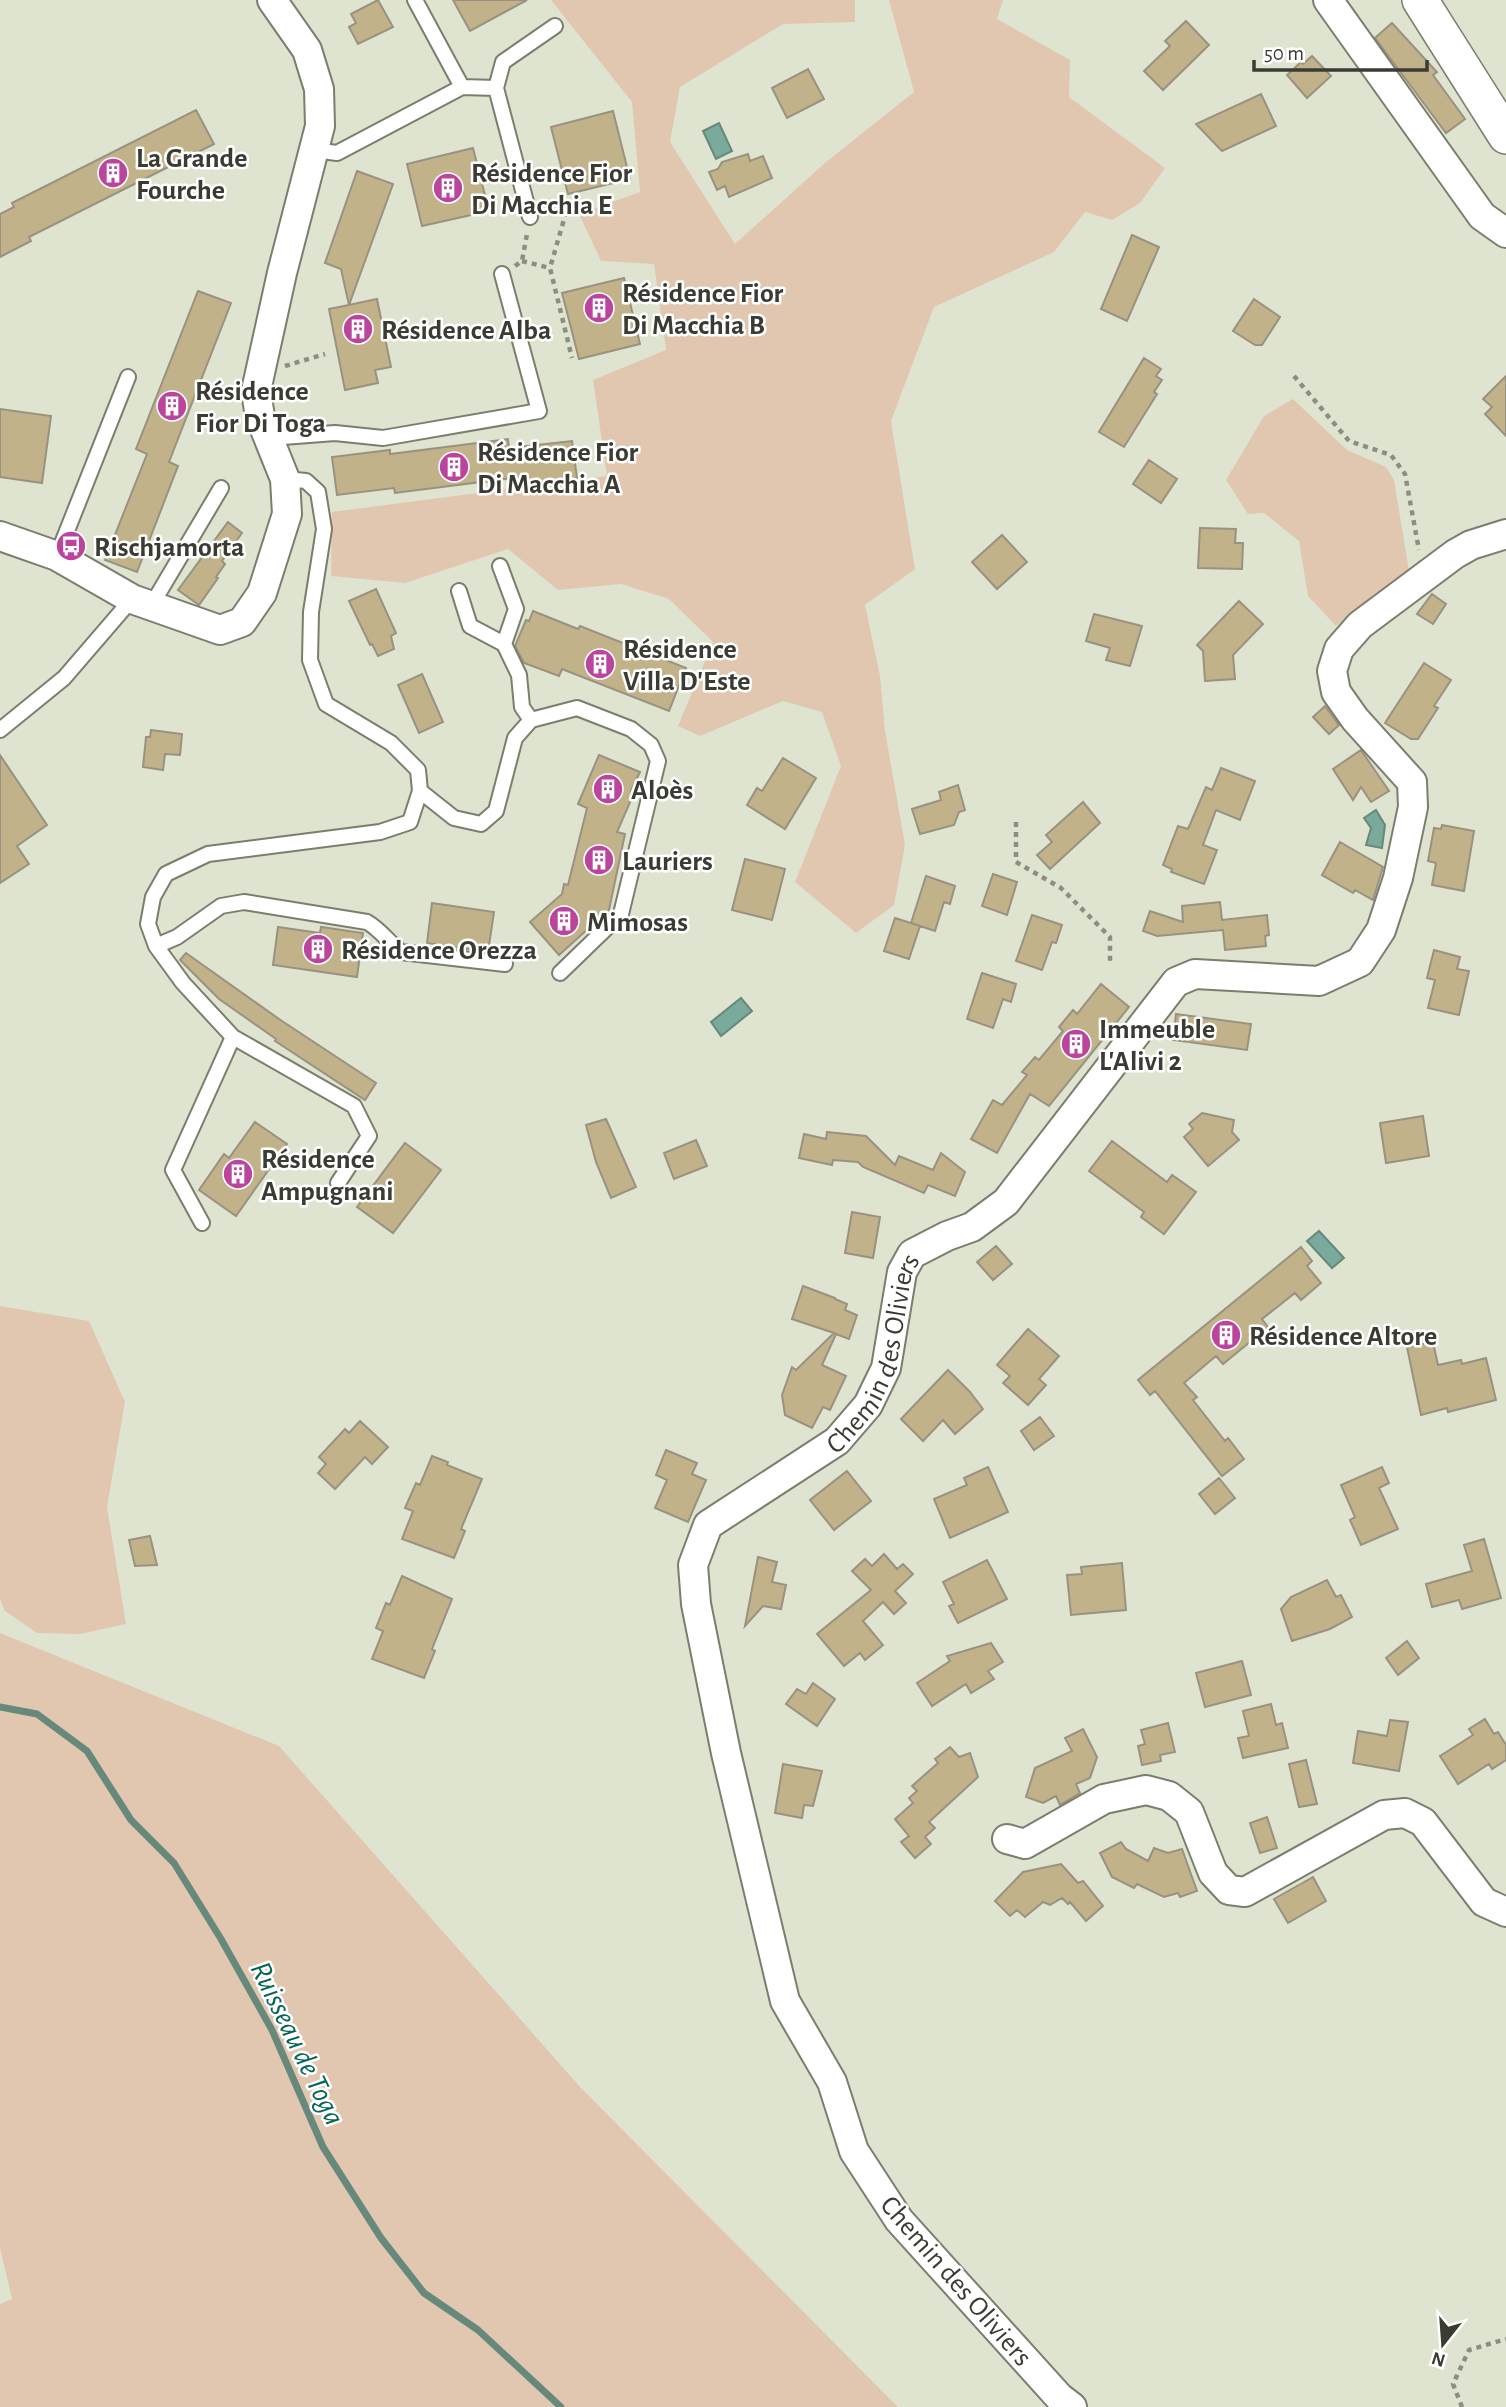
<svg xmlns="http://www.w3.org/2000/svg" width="1506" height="2407" font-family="'Alegreya Sans',sans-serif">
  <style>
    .green { fill: #e2c7b0 }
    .water { fill: #7aaa9b; stroke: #67897c; stroke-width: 2 }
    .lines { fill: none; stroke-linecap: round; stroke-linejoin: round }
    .stream { stroke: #67897c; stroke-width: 7 }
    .building { fill: #c1b28a; stroke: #999280; stroke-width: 2 }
    .service-casing { stroke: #7a7e6c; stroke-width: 18 }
    .minor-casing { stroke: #7a7e6c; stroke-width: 32 }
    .tertiary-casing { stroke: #7a7e6c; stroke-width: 38 }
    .path { stroke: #8b8f81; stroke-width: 4.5; stroke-dasharray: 5 5; stroke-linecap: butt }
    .service { stroke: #fff; stroke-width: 14 }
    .minor { stroke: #fff; stroke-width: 28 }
    .tertiary { stroke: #fff; stroke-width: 35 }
    .labels { text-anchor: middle; stroke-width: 5; stroke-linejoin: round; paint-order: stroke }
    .poi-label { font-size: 28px; font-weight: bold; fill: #3a3c34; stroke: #fff; text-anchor: start }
    .street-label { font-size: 28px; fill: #3a3c34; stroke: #fff }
    .water-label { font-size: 30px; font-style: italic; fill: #046652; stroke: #fff }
  </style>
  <rect width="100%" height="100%" fill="#dfe4d0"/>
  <!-- green -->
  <path class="green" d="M551,0H855V22L783,24L680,87L670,142L735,244L826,162L914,92L889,0H1003L997,19L1070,60L1069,97L1165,168L1140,203L1112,220L1085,212L1054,252L934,307L891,421L915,569L865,605L880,676L885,731L905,845L894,905L856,933L795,882L841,766L822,712L783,701L700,736L678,726L713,642L669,599L621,584L558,590L508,549L405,583L331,576L332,512L607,476L593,380L666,350L654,264L601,261L579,214L640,192L632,102Z
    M1293,399L1347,450L1386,467L1394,480L1409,571L1336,626L1308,596L1299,541L1264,513L1248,514L1226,480L1264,416Z
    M0,1306L89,1321L125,1402L107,1507L126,1624L80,1634L37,1633L5,1611L0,1599Z
    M0,1633L279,1746L581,2088L898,2407H0V2304L12,2299L0,2248Z"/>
  <!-- water -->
  <path class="water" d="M719,123L732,151L716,159L703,131Z
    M1376,810L1385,825L1382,848L1366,845L1371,828L1364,818Z
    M741,998L752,1011L721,1036L711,1022Z
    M1319,1231L1344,1258L1332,1268L1307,1241Z"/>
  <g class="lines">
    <!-- stream -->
    <path class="stream" d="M0,1707L37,1714L87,1751L131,1820L174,1863L221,1939L272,2030L323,2147L381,2238L424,2293L478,2330L561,2407"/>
  </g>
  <!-- building -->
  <path class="building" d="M378,0L393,27L358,44L349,27L356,23L351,14Z
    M453,0H527L470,31Z
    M1186,21L1209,45L1163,90L1144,71L1170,46L1165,41Z
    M1392,23L1437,72L1433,75L1465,119L1446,133L1375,38Z
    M1312,56L1331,76L1307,98L1287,75L1301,62L1303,64Z
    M808,69L824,99L787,118L772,88Z
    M1261,94L1276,126L1222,151L1196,124Z
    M196,110L214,144L29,237L31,241L0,257V214L14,207L12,203Z
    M613,111L630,179L568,194L551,127Z
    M473,148L489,211L422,226L407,164Z
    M748,154L750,161L763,156L772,178L729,197L725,186L717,190L709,172L718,169L722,162Z
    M357,171L393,184L349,305L377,299L391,367L375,370L378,383L345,390L329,309L349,305L341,269L325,263Z
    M1132,235L1159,247L1127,321L1101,309Z
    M624,278L640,344L579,359L562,293Z
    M198,291L231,303L169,462L178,466L137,572L105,560L147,454L136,449Z
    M1254,299L1280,317L1262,345H1255L1233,331Z
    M1144,358L1161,369L1156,376L1162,380L1154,392L1157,394L1124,447L1099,432Z
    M1506,376V436L1485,414L1492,407L1483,399Z
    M0,409L51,416L42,483L0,477Z
    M508,439L509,448L572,441L577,478L513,485V478L395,493L394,488L337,495L332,457L390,450V454Z
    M1149,460L1177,479L1161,503L1133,484Z
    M228,522L242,533L222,561L225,564L216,577L218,578L199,605L178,590Z
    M1200,528L1236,529L1235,543H1243L1242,569L1198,568Z
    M1002,535L1027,562L997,589L972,562Z
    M376,589L396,633L391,636L394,649L378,656L372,644L370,645L349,601Z
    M1432,594L1446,604L1433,624L1417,614Z
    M1239,601L1263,624L1233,655L1235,679L1205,681L1203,651L1197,645Z
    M533,611L578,629L580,626L686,668L669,711L562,669L559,676L524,663L515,646L526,620L529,621Z
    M1094,614L1142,626L1130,666L1106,660L1110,648L1086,641Z
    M1424,663L1451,680L1434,706L1438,708L1418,739H1411L1385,723Z
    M422,674L443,722L419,733L398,685Z
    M1325,706L1339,725L1329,734L1313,717Z
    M151,730L182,734L180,755L165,754L163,770L143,767L146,737H150Z
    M1361,750L1389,791L1371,802L1361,787L1353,800L1333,769Z
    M0,755L47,825L17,846L29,864L0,883Z
    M599,755L640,772L631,791L634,793L617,832L625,834L609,910L559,955L530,922L562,894L564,884L568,885L587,808L578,804Z
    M783,758L816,778L785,829L747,805L757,788L762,791Z
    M1221,768L1255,781L1240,820L1216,810L1203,845L1217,850L1204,884L1171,872L1172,869L1163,865L1178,826L1188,829L1206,787L1212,790Z
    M958,785L965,810L959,812L954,825L920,834L912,809L941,800L939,792Z
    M1083,802L1100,823L1050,869L1037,855L1052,842L1046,835Z
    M1442,825L1474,831L1464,891L1432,885L1436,863L1428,861L1434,828L1441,829Z
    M1340,842L1383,867L1373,900L1355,890L1353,893L1322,875Z
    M745,859L785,869L772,920L732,910Z
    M993,874L1017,882L1007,915L982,906Z
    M926,876L955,886L950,904L944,902L935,931L911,923Z
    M1220,902L1222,920L1267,915L1269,935L1265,936L1266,946L1225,950L1223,930L1157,936L1143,931L1150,911L1183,922L1182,906Z
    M432,903L494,912L488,952L427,943Z
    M1032,915L1062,925L1056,943L1052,942L1042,970L1016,961Z
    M895,918L920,926L909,959L884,951Z
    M278,927L320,933L321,927L363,933L357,977L273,965Z
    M1434,950L1460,957L1457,969L1469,971L1459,1015L1428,1008L1435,980L1427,978Z
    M186,953L279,1019L376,1083L365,1100L275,1041L276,1039L219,999L180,960Z
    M982,973L1016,984L1011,1002L1003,999L993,1028L967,1019Z
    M1101,984L1129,1007L1049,1106L1030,1094L997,1153L971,1139L993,1100L1002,1105L1027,1075L1022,1072L1035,1057L1039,1060L1063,1031L1059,1027L1073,1010L1077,1014Z
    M1176,1014L1251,1024L1247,1050L1173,1040Z
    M1202,1113L1234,1120L1232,1132L1239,1140L1208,1166L1184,1137L1193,1129L1189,1124Z
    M1423,1116L1429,1156L1386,1163L1380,1123Z
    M606,1119L636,1187L611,1198L596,1162L586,1125Z
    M255,1122L287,1144L236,1216L199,1190L224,1154L229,1158Z
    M827,1132L866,1136L895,1165L899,1156L933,1170L941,1153L965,1172L955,1196L928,1185L924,1193L863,1167L858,1162L833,1160L832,1165L799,1158L804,1134L826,1139Z
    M696,1140L707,1166L674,1179L664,1153Z
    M1112,1141L1167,1182L1172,1175L1196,1192L1164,1234L1141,1217L1144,1212L1089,1171Z
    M405,1143L441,1170L393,1233L357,1207Z
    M852,1212L880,1217L873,1258L845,1253Z
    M996,1246L1012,1264L993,1280L977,1262Z
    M1301,1247L1312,1261L1307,1266L1321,1283L1301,1300L1295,1293L1262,1319L1268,1327L1223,1364L1216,1356L1184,1383L1197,1397L1193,1400L1225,1441L1228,1438L1244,1459L1222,1476L1155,1391L1150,1395L1138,1380Z
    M803,1286L835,1298V1299L847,1304L845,1310L857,1315L849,1339L836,1334L822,1365L846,1376L830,1410L823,1407L812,1428L785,1415L782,1395L792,1367L796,1370L834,1333L792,1319Z
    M1028,1329L1059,1356L1039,1379L1046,1385L1028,1405L1003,1383L1010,1376L997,1365Z
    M1433,1342L1438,1365L1461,1360L1462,1364L1486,1358L1496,1400L1448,1412L1447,1408L1421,1415L1407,1347Z
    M948,1370L970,1392L983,1409L955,1434L943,1420L923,1441L901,1419Z
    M1040,1417L1054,1436L1034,1450L1021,1431Z
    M360,1421L388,1447L372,1464L365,1457L335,1489L318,1473L326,1464L319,1457L345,1429L349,1433Z
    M666,1450L697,1463L692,1474L706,1480L688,1522L655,1508L667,1480L656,1475Z
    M432,1456L448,1462L447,1465L482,1479L461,1529L465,1531L454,1558L402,1539L413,1511L405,1508L416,1483L420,1485Z
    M988,1467L1008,1512L950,1538L934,1499L967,1485L964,1478Z
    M1382,1467L1389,1483L1379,1488L1398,1529L1361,1545L1350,1520L1355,1517L1341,1485Z
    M847,1471L871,1501L834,1530L810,1500Z
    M1219,1478L1235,1498L1215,1514L1199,1494Z
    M150,1536L157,1565L135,1566L129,1540Z
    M1484,1539L1501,1598L1462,1609L1459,1600L1432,1607L1426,1584L1472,1571L1464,1545Z
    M884,1554L897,1569L903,1564L913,1574L895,1591L906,1603L894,1614L883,1602L863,1621L883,1645L865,1660L860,1653L844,1666L817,1634L871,1590L852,1571L865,1559L872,1566Z
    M758,1557L777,1562L772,1582L786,1585L781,1609L763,1606L745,1626Z
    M987,1560L1007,1599L958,1623L949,1606L954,1604L943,1582Z
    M1122,1563L1126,1610L1071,1615L1067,1575L1082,1574L1081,1567Z
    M402,1576L452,1599L432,1649L435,1651L424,1678L372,1659L383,1631L376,1628L386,1603L390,1605Z
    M1327,1580L1336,1597L1341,1595L1352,1617L1330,1629L1292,1641L1281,1609L1291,1597Z
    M1407,1641L1419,1658L1398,1675L1386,1658Z
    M991,1643L1003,1662L988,1671L994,1679L971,1693L966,1684L932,1706L917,1683L950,1661L947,1656Z
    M1242,1661L1251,1695L1205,1707L1196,1673Z
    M813,1683L835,1699L817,1726L786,1704L797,1689L806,1694Z
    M1271,1704L1276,1725L1282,1723L1288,1748L1243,1758L1238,1738L1249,1736L1243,1711Z
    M1485,1719L1494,1734L1498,1732L1506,1745V1760L1492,1769L1489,1764L1458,1784L1440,1756L1473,1735L1469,1729Z
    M1390,1720L1408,1722L1399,1771L1353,1763L1358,1731L1387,1736Z
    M1168,1723L1175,1752L1160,1755L1161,1761L1142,1765L1138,1746L1145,1744L1141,1730Z
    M1083,1729L1097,1757L1090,1778L1076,1784L1080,1793L1060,1805L1056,1796L1043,1803L1026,1797L1035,1768L1072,1751L1065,1738Z
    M950,1747L959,1757L970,1753L978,1777L929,1822L935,1828L925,1837L931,1844L915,1858L901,1842L909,1836L895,1819L913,1803L909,1798L917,1791L912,1786L938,1763L935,1759Z
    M1306,1760L1317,1804L1299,1807L1289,1764Z
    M783,1764L822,1771L813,1806L804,1805L802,1818L775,1813Z
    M1267,1817L1277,1848L1260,1853L1250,1823Z
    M1121,1842L1126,1849L1148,1861L1154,1848L1168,1853L1182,1849L1197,1891L1180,1897L1178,1893L1164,1897L1137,1884L1134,1888L1112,1877L1100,1853Z
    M1061,1864L1078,1883L1083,1881L1103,1906L1086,1921L1070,1902L1068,1904L1062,1898L1050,1905L1043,1902L1025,1917L1017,1910L1010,1916L995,1901L1023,1872Z
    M1313,1877L1326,1901L1288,1923L1274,1899Z"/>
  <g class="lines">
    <!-- service casing -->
    <g class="service-casing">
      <path id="service" d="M415,0L462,87
        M496,88L530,217
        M314,150L337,153L462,87L496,88L503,62L555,26
        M270,438L335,433L383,438L539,411L502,274
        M285,479L306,481L318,492L324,529L311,612L310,660L326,704L391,743L418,770L420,791L410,822L380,832L208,854L166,874L153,897L148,924L156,946L183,983L233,1037L354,1106L369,1136L338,1183
        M57,556L128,377
        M500,566L516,609L504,644L519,675L522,707L531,720
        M459,591L470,626L504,644
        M151,606L221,488
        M531,720L577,708L631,729L651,745L658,761L621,914L560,973
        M0,730L64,678L132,599
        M420,791L454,818L481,824L496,811L515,738L531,720
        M156,946L177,937L221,906L244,902L367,922C381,930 388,942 401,952L505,964
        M202,1223L173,1170L233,1037"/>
    </g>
    <!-- minor casing -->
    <g class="minor-casing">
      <g id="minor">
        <path d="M1328,0L1482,216L1506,233"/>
        <path d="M0,536L57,556L132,599L220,630L242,622L262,593L287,514L285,479L260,417L256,391L282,273L320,126L319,89L307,50L272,0"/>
        <path d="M1007,1839L1025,1844L1104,1799L1146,1790L1169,1796L1189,1812L1213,1873L1229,1890L1245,1892L1384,1815L1405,1813L1423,1822L1484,1902L1506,1912"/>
        <path id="s1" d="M1072,2407L1059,2397L899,2220L854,2151L832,2082L785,2001L726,1753L696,1604L693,1565L708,1525L837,1441L868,1405L886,1368L902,1272L912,1254L947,1236L972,1227L1006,1202L1176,982L1195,974L1319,981L1360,962L1381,930L1398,878L1413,807L1412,782L1355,719L1336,692L1332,671L1339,649L1360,625L1455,554L1471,545L1506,534"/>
      </g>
    </g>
    <!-- tertiary casing -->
    <g class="tertiary-casing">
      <path id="tertiary" d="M1420,0L1506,136"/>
    </g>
    <!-- path -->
    <path class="path" d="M569,202L550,268L572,358
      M522,261L550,268
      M515,266L522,261L527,234
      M285,366L325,354
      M1294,376L1349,441L1391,455L1405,474L1419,550
      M1016,822V862L1061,888L1110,937V962
      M1462,2407L1453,2384L1469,2350L1506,2339"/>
    <!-- service -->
    <use href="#service" class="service"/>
    <!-- minor -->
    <use href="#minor" class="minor"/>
    <!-- tertiary -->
    <use href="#tertiary" class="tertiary"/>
  </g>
  <!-- icons -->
  <defs>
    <g id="building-disc" transform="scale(1.575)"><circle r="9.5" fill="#bb459c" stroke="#fff"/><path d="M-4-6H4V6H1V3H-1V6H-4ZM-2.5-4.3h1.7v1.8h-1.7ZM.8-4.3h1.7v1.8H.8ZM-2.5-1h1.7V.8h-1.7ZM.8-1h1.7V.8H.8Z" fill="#fff"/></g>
    <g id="bus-disc" transform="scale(1.575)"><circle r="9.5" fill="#bb459c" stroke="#fff"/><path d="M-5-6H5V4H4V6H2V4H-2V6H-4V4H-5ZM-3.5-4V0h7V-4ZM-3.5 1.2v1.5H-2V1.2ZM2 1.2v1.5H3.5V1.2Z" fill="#fff"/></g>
  </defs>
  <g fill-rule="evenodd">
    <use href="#building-disc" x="113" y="173"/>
    <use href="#building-disc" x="448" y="188"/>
    <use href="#building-disc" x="599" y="308"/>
    <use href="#building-disc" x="358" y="329"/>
    <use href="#building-disc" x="172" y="406"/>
    <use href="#building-disc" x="454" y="467"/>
    <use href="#bus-disc" x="71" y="546"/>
    <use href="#building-disc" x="600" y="664"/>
    <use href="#building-disc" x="608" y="789"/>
    <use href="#building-disc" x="599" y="860"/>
    <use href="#building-disc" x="564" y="921"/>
    <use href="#building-disc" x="318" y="949"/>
    <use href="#building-disc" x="1076" y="1044"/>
    <use href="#building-disc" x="238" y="1174"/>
    <use href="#building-disc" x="1226" y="1335"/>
  </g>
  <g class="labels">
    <!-- poi labels -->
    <g class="poi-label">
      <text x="136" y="167">La Grande<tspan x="136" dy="32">Fourche</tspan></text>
      <text x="471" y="182">Résidence Fior<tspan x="471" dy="32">Di Macchia E</tspan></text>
      <text x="622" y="302">Résidence Fior<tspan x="622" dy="32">Di Macchia B</tspan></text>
      <text x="381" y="339">Résidence Alba</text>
      <text x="195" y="400">Résidence<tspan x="195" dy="32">Fior Di Toga</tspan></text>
      <text x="477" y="461">Résidence Fior<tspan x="477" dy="32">Di Macchia A</tspan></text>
      <text x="94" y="556">Rischjamorta</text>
      <text x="623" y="658">Résidence<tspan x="623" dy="32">Villa D'Este</tspan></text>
      <text x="631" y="799">Aloès</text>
      <text x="622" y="870">Lauriers</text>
      <text x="587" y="931">Mimosas</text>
      <text x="341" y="959">Résidence Orezza</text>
      <text x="1099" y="1038">Immeuble<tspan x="1099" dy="32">L'Alivi 2</tspan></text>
      <text x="261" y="1168">Résidence<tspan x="261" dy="32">Ampugnani</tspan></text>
      <text x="1249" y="1345">Résidence Altore</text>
    </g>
    <!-- street labels -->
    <g class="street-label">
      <text dy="10" stroke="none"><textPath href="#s1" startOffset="1244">Chemin des Oliviers</textPath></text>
      <text transform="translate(957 2280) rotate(49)" y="10">Chemin des Oliviers</text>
    </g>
    <!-- water labels -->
    <g class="water-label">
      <text transform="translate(298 2043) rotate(64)" y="10">Ruisseau de Toga</text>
    </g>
  </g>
  <!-- north arrow -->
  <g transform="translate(1443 2344) rotate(197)" stroke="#ffffff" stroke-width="5" paint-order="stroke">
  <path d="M0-5L12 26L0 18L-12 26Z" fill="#3a3c34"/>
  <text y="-10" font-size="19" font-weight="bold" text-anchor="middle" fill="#3a3c34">N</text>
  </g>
  <!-- scale -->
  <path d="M1254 60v10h173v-10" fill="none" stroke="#3a3c34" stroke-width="3.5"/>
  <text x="1264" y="60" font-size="21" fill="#3a3c34" stroke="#ffffff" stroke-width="5" paint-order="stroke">50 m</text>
</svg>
